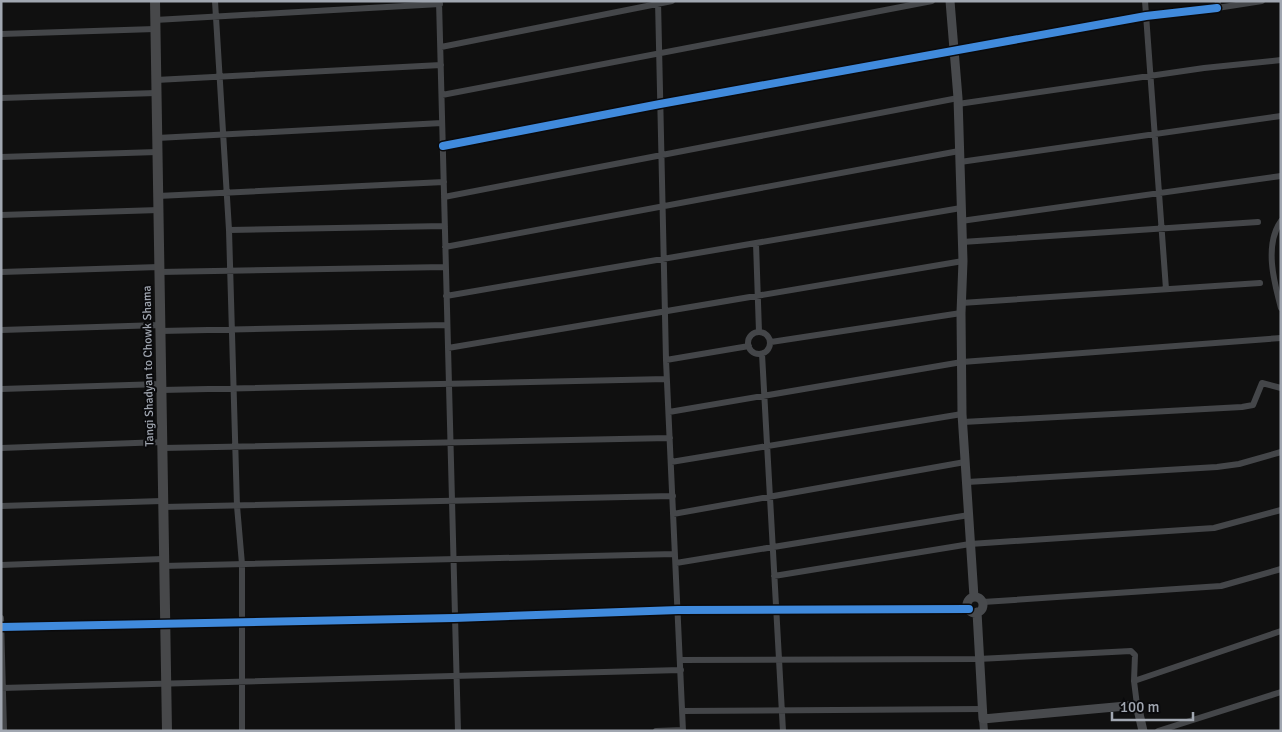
<svg xmlns="http://www.w3.org/2000/svg" width="1282" height="732" font-family="Signika,sans-serif">
  <style>
    .lines { fill: none; stroke-linecap: round; stroke-linejoin: round }
    .minor { stroke: #444649; stroke-width: 6 }
    .tertiary { stroke: #444649; stroke-width: 8 }
    .secondary { stroke: #484a4d; stroke-width: 9 }
    .primary { stroke: #47484a; stroke-width: 10 }
    .cycleway-casing { stroke: #0a0a0c; stroke-width: 11 }
    .cycleway { stroke: #408adc; stroke-width: 8 }
    .labels { text-anchor: middle; stroke-width: 4; stroke-linejoin: round; paint-order: stroke }
    .street-label { font-size: 12px; fill: #a1a7b1; stroke: #0a0a0c }
  </style>
  <rect width="100%" height="100%" fill="#101010"/>
  <g class="lines">
    <!-- minor -->
    <path class="minor" d="M215,1L229,230L237,506L242,564V731
      M439,1L458,731
      M658,1L666,360L683,731
      M1145,1L1166,289
      M1218,1L1217,8L1262,1
      M155,20L440,4
      M1,34L155,29
      M441,47L672,1
      M156,80L441,65
      M442,95L932,1
      M1,98L156,93
      M958,104L1204,68L1281,60
      M157,138L442,123
      M443,146L660,104L1146,16L1217,8
      M1,157L157,152
      M960,162L1281,116
      M158,196L444,182
      M444,197L958,98
      M1,215L159,210
      M961,221L1281,176
      M1281,221C1264,245 1274,282 1281,308
      M229,230L445,226
      M962,242L1258,222
      M756,243L759,332
      M445,247L959,151
      M1,272L159,267
      M159,272L446,267
      M446,296L961,208
      M961,303L1260,283
      M1,330L160,325
      M160,331L447,325
      M748 343a11 11 0 1 1 22 0a11 11 0 1 1-22 0Z
      M771,342L961,313
      M448,348L963,261
      M762,354L783,731
      M666,360L749,346
      M1,389L161,384
      M161,390L667,379
      M669,412L962,362L1281,338
      M963,422L1242,407L1253,405L1262,383L1281,388
      M1,448L162,442
      M162,448L670,438
      M671,462L962,414
      M967,482L1217,467L1239,464L1281,452
      M1,506L162,501
      M163,507L673,496
      M673,514L965,462
      M676,563L969,515
      M1,565L163,559
      M163,566L675,554
      M774,576L970,544L1214,528L1281,510
      M983,602L1221,586L1281,569
      M1,618L4,731
      M1,627L454,618L678,610L969,609
      M680,660L978,659L1131,651L1135,655L1134,681L1137,705
      M1134,681L1281,631
      M1,688L681,670
      M682,711L983,709
      M656,731L683,730
      M1158,731L1281,692"/>
    <!-- tertiary -->
    <path class="tertiary" d="M983,719L984,731"/>
    <!-- secondary -->
    <path class="secondary" d="M950,1L958,98L963,261L961,313L962,414L974,597
      M967 605a8 8 0 1 1 16 0a8 8 0 1 1-16 0Z
      M977,612L983,719L1137,705L1143,731"/>
    <!-- primary -->
    <path class="primary" d="M155,1L167,731"/>
    <!-- cycleway casing -->
    <g class="cycleway-casing">
      <path id="cycleway" d="M443,146L660,104L1146,16L1217,8
        M1,627L454,618L678,610L969,609"/>
    </g>
    <!-- cycleway -->
    <use href="#cycleway" class="cycleway"/>
  </g>
  <g class="labels">
    <!-- street labels -->
    <g class="street-label">
      <text transform="translate(148 366) rotate(-91)" y="4">Tangi Shadyan to Chowk Shama</text>
    </g>
  </g>
  <!-- border -->
  <rect width="1282" height="732" fill="none" stroke="#a1a7b1" stroke-width="5"/>
  <!-- scale -->
  <path d="M1112 712v8h81v-8" fill="none" stroke="#a1a7b1" stroke-width="2.5"/>
  <text x="1120" y="712" font-size="15" fill="#a1a7b1" stroke="#0a0a0c" stroke-width="4" paint-order="stroke">100 m</text>
</svg>
